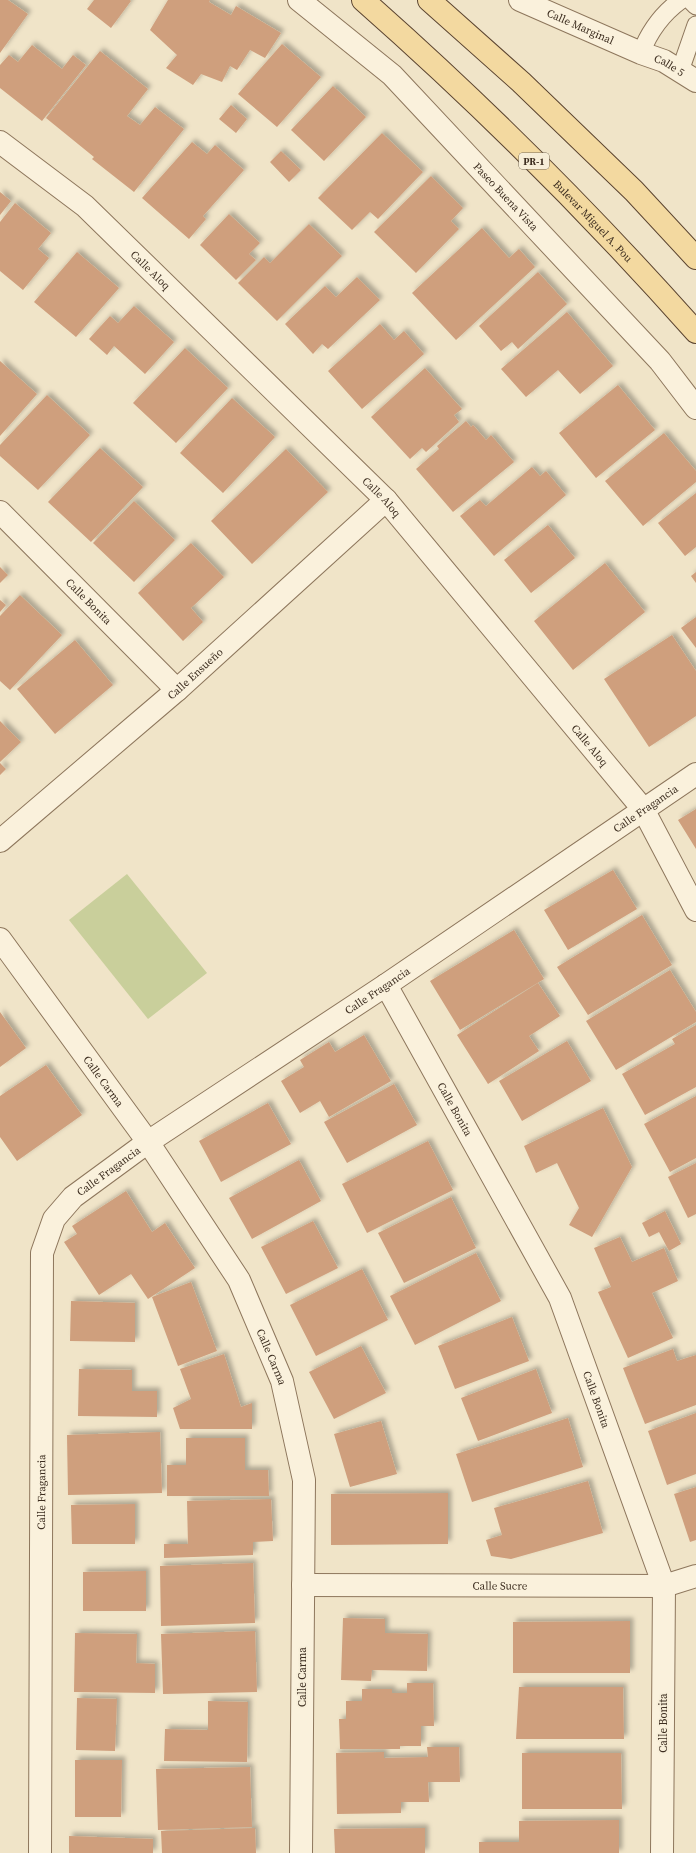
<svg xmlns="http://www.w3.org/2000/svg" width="696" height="1853" font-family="'Source Serif 4',serif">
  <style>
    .green { fill: #c9cf9b }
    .building { fill: #cf9f7d; filter: url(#shadow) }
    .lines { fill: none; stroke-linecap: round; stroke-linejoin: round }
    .service-casing { stroke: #8d765c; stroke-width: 19 }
    .minor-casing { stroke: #8d765c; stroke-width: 24 }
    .primary-casing { stroke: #5b4430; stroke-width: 24 }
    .service { stroke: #faf1dc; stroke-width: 17 }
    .minor { stroke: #faf1dc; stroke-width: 22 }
    .primary { stroke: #f3d9a0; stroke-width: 22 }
    .labels { text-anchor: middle; stroke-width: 3.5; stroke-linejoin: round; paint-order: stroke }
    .shield { fill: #f7eed8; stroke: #756857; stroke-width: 1 }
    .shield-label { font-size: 10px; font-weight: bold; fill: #3d2e20 }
    .street-label { font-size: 11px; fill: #3d2e20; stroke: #f7eed8 }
  </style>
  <defs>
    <filter id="shadow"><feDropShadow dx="3.5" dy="-3.5" stdDeviation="2" flood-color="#0004"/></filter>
  </defs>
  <rect width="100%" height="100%" fill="#f0e4c8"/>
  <!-- green -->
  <path class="green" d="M127,874L207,973L148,1019L69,920Z"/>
  <!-- building -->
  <path class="building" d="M0,0H8L28,14L0,53Z
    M94,0H130L131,1L111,28L87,9Z
    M168,0H210L209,2L231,15L236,6L281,33L265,58L250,50L237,70L230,66L222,82L201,74L193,85L166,68L177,55L150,30Z
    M282,44L321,77L277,127L238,94Z
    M32,45L62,69L73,55L86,65L42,121L0,88V65L9,55L18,62Z
    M100,51L148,89L127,116L140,125L155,107L184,129L134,192L92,159L94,157L46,118Z
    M333,86L366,117L324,161L291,130Z
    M231,105L247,119L236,133L219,119Z
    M382,133L423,172L378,219L370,212L352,230L318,198Z
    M192,142L207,154L215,145L244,170L203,216L206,219L189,239L142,198Z
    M281,151L301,170L289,182L270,162Z
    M431,176L463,208L451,221L459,229L416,273L374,232Z
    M0,192L11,201L0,215Z
    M15,203L51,233L38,249L49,258L23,290L0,271V222Z
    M229,214L260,243L249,254L256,260L236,280L200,245Z
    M309,224L342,256L277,321L238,283L264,257L270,263Z
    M482,228L509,258L519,249L535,267L456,340L412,293Z
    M77,252L119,288L76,337L34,302Z
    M538,272L567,304L518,349L512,342L501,351L479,326Z
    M357,277L380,300L328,349L322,344L313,354L285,324L325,286L336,297Z
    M134,306L174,342L145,374L114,346L107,355L89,339L110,316L118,323Z
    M567,312L613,366L580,394L558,370L526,397L501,369Z
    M380,324L394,340L404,331L424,354L362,409L328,371Z
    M185,348L228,388L176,443L133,403Z
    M0,361L37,394L0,436Z
    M425,368L462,409L454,415L459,422L426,452L422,448L410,459L371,417Z
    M618,385L655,430L596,478L559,433Z
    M47,395L90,435L38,490L0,456V445Z
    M232,398L275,437L223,493L180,453Z
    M466,421L471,427L473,425L486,440L491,435L514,462L453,512L416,469L439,449L437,446Z
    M664,433L696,471V482L643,526L605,481Z
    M100,448L143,487L91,542L48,502Z
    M286,449L328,492L252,564L211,521Z
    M532,467L540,476L546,471L566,495L494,556L460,516L480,500L486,506Z
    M696,493V547L685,556L658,523Z
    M134,501L175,540L134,582L93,543Z
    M548,525L575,558L531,593L504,560Z
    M191,543L224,577L191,608L203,622L183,641L138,593Z
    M605,563L645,612L573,670L534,621Z
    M0,567L8,575L0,583Z
    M696,572V583L691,576Z
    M20,595L62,635L10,690L0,681V616Z
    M0,600L6,605L0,612Z
    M696,617V648L681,628Z
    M672,635L696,671V716L649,747L604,679Z
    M75,640L113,685L55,734L17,689Z
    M0,721L21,742L0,762Z
    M0,763L6,769L0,775Z
    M696,809V849L678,820Z
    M613,870L637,909L568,950L544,910Z
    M642,915L672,965L588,1015L557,967Z
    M514,930L544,979L460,1030L430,981Z
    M670,970L696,1012V1022L616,1070L586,1021Z
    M538,983L560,1016L529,1036L539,1051L488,1084L457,1035Z
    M0,1012L26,1048L0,1067Z
    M696,1025V1087L645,1115L622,1074L675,1044L672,1039Z
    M364,1035L391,1081L329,1117L320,1101L300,1113L281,1081L304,1067L300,1060L329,1042L335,1052Z
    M567,1041L591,1081L522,1121L499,1081Z
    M46,1065L82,1115L17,1161L0,1137V1096Z
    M394,1084L417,1125L347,1163L324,1122Z
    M696,1096V1158L670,1172L644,1124Z
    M268,1103L291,1144L221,1182L199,1141Z
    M603,1108L632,1167L592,1237L569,1225L579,1208L557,1163L536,1173L524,1146Z
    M428,1141L453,1190L367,1233L342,1184Z
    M299,1160L321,1201L252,1239L229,1198Z
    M696,1163V1214L688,1218L668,1177Z
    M126,1191L152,1232L165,1223L195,1268L148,1299L131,1274L99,1295L64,1242L77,1234L72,1226Z
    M451,1197L476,1248L404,1283L378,1233Z
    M665,1211L681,1244L669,1251L659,1232L649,1237L642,1223Z
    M313,1221L338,1268L286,1294L261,1247Z
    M620,1237L632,1262L664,1248L678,1281L652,1293L673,1338L628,1358L598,1292L611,1287L594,1248Z
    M476,1253L501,1301L415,1345L390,1296Z
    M362,1269L388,1320L316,1356L290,1305Z
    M191,1282L217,1351L178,1366L152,1297Z
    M71,1301L135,1303V1342L70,1341Z
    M512,1317L529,1361L455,1389L438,1346Z
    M361,1346L386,1393L334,1419L309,1372Z
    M673,1349L677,1361L696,1355V1405L645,1424L623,1368Z
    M224,1354L241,1407L252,1403V1429H180L173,1408L191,1399L180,1369Z
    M79,1369L132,1370V1391H157V1417L78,1416Z
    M536,1369L552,1413L478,1441L461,1398Z
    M696,1413V1474L667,1485L648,1431Z
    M568,1418L583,1467L472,1502L456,1454Z
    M381,1421L397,1474L350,1487L334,1434Z
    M160,1432L162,1493L68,1495L67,1435Z
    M186,1438H245V1470H268L269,1496H167V1465H186Z
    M588,1481L603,1533L511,1559L491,1556L486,1540L502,1535L494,1508Z
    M696,1487V1540L690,1542L674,1494Z
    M448,1493V1544L331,1545V1494Z
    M271,1499L273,1541L253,1542V1555L164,1558V1544H188L187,1501Z
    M135,1504V1544H72L71,1505Z
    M253,1563L255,1623L161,1626L160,1566Z
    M146,1571V1611H83V1572Z
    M343,1618L385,1619V1633L428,1634L427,1671L372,1670L371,1681L341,1680Z
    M630,1621V1673H513V1622Z
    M255,1631L257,1692L163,1694L161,1634Z
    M75,1633L137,1634L136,1663L155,1664V1693L74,1692Z
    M407,1683H433L434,1726H421V1746H400V1749H340L339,1719H346V1701H362V1689H392V1693H407Z
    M519,1687H623L624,1739H516Z
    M77,1698L117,1699L115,1751L76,1750Z
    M208,1701L248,1702L247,1762L164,1761L165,1729L208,1730Z
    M427,1747H459L460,1782H428L429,1802H401V1813L337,1814L336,1753L384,1752V1758L428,1757Z
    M522,1753H621L622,1809H522Z
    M75,1760H122L121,1817H75Z
    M250,1767L252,1827L158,1830L156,1769Z
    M619,1820V1853H479V1842H519V1821Z
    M255,1828L256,1853H162L161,1831Z
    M425,1828V1853H335L334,1829Z
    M69,1836L153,1839V1853H69Z"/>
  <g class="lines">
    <!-- service casing -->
    <g class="service-casing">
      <path id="service" d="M690,0L696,6
        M641,53C649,32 663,13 681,0
        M680,71L696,25"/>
    </g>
    <!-- minor casing -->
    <g class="minor-casing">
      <g id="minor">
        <path id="s1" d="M299,0L392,75L660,361L696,408"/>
        <path id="s2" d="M520,0L641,53L664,61L696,81"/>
        <path id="s3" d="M0,142L85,206L386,500L643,809L696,910"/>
        <path id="s4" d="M0,512L177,690"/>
        <path id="s5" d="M0,841L177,690L386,500"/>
        <path id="s6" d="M0,939L148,1142L239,1280L282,1381L304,1480L301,1853"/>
        <path id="s7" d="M386,985L560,1298L664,1586L662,1853"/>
        <path id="s8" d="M303,1585L664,1586L696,1576"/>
        <path id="s9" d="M40,1853L42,1253L54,1219L73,1197L148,1142L386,985L696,774"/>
      </g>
    </g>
    <!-- primary casing -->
    <g class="primary-casing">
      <g id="primary">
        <path id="s10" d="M363,0C481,104 592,215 696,332"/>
        <path d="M429,0L521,82L634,191L696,258"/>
      </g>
    </g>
    <!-- service -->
    <use href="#service" class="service"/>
    <!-- minor -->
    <use href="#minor" class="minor"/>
    <!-- primary -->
    <use href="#primary" class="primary"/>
  </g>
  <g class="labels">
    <!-- shield labels -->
    <rect class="shield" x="519" y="153" width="30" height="16" rx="3"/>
    <g class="shield-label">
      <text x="534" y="165">PR-1</text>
    </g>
    <!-- street labels -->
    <g class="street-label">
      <text dy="4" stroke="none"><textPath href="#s2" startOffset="66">Calle Marginal</textPath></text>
      <text dy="4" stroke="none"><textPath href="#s2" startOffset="163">Calle 5</textPath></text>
      <text dy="4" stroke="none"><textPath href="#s1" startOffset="286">Paseo Buena Vista</textPath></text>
      <text dy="4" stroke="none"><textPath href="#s10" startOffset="319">Bulevar Miguel A. Pou</textPath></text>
      <text dy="4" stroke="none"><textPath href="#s3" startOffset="198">Calle Aloq</textPath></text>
      <text dy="4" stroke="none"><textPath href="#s3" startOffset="522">Calle Aloq</textPath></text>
      <text dy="4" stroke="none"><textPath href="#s4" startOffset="126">Calle Bonita</textPath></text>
      <text dy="4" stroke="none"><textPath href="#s5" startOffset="257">Calle Ensueño</textPath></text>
      <text dy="4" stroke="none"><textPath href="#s3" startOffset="846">Calle Aloq</textPath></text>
      <text dy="4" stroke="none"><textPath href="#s9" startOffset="1357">Calle Fragancia</textPath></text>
      <text dy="4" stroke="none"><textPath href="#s9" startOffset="1033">Calle Fragancia</textPath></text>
      <text dy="4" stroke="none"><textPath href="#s6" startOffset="176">Calle Carma</textPath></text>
      <text dy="4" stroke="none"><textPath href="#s7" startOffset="142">Calle Bonita</textPath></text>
      <text dy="4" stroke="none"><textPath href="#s9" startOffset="709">Calle Fragancia</textPath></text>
      <text dy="4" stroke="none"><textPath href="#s6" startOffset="500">Calle Carma</textPath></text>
      <text dy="4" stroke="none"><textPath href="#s7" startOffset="466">Calle Bonita</textPath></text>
      <text dy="4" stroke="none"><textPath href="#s9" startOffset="361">Calle Fragancia</textPath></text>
      <text dy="4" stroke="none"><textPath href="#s8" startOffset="197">Calle Sucre</textPath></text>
      <text transform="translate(302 1677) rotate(-90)" y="4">Calle Carma</text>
      <text transform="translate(663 1723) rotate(-90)" y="4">Calle Bonita</text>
    </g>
  </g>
</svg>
